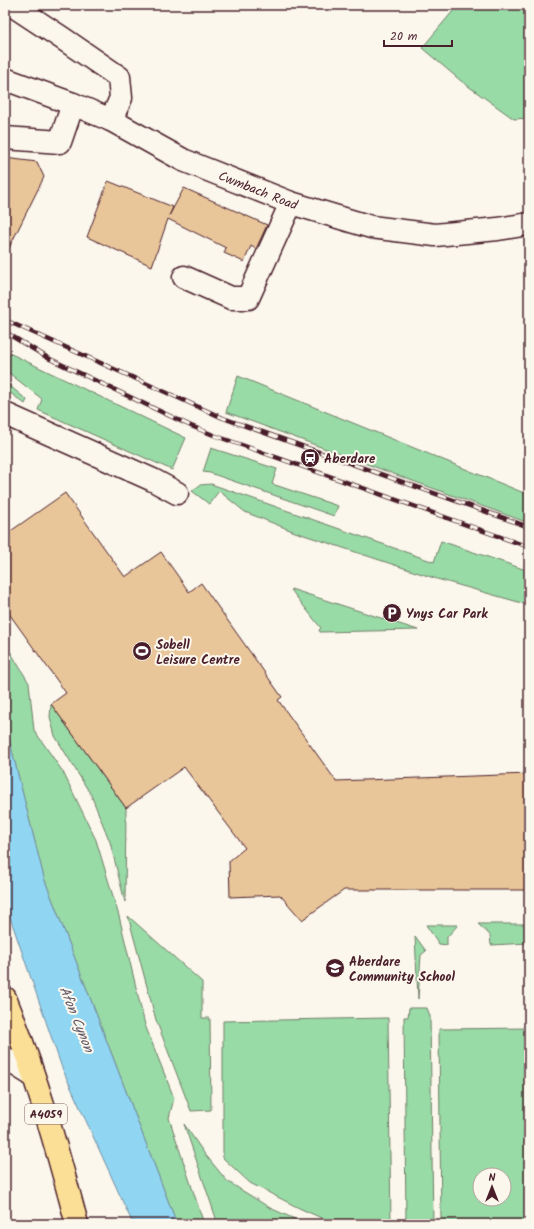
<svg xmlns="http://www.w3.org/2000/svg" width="534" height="1229" font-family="Kalam,sans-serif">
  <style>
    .green { fill: #98dba6; stroke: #717d68; fill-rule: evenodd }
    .water { fill: #90d6f2; stroke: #748da2 }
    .building { fill: #e9c69a; stroke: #4a1f2b }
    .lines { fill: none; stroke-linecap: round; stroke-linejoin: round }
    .minor-casing { stroke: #4a1f2b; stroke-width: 25 }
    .major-casing { stroke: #4a1f2b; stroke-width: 25 }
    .minor { stroke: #fbf7ec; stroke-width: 22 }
    .major { stroke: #fbdf96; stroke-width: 22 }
    .rail-casing { stroke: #4a1f2b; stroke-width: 4.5 }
    .rail { stroke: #fbf7ec; stroke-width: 3; stroke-dasharray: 9; stroke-linecap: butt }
    .labels { text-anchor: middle; stroke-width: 4; stroke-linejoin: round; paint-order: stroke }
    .shield { fill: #fbf7ec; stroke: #7f6065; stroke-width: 1 }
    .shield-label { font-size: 12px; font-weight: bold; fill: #4a1f2b }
    .street-label { font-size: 13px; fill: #4a1f2b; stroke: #fbf7ec }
    .poi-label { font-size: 13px; font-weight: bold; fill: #4a1f2b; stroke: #fbf7ec; text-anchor: start }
    .water-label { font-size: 14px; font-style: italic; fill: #5f5667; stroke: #fbf7ec }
  </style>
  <rect width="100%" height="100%" fill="#fbf7ec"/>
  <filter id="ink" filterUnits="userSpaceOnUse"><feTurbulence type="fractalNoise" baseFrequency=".025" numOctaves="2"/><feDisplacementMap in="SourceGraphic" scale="8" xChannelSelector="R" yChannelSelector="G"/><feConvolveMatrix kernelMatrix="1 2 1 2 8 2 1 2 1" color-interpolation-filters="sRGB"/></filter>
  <g filter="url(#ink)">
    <!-- green -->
    <path class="green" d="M458,5H529V118L514,119L461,81L422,48Z
      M5,351L186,438L172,470L38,410L42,399L5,370Z
      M238,376L529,495V523L410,480L226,412Z
      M5,382L27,400L25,404L5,389Z
      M211,448L277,469L272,484L338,506L334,516L210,473L203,472Z
      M211,484L434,562L441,541L529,571V605L437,579L295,532L245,512L219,491L209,504L192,491L200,485Z
      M291,590V589L418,630L320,632L319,630L321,628Z
      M5,643L29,683L34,730L63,772L96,840L119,916L145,1025L174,1098L169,1118L204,1224H177L44,878L5,723Z
      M51,704L126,808L125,902L110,842L91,795L55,736L50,717Z
      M128,916L202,982V1018H210L211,1110L191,1111L156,1020Z
      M478,924H529V943L491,945L490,935Z
      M426,925H458L447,937V945L439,944Z
      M415,936L426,951L421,955L418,999Z
      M409,1008H427L430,1016L433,1224H406L404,1017H408Z
      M388,1018L391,1224H335L299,1208L250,1183L223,1158V1021Z
      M529,1028V1224H441L439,1029ZM480,1175H504V1199H480Z
      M184,1124L204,1153L227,1181L270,1208L306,1224H218Z"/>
    <!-- water -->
    <path class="water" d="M5,723L44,878L177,1224H133L62,1068L5,903Z"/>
    <!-- building -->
    <path class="building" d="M5,158L37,162L44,177L5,256Z
      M108,181L173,207L169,216L184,188L267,225L256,249L251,246L244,262L224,253L226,248L168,219L152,266L87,237Z
      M65,493L125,577L161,552L189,592L201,583L282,697L278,700L336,781L529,774V890H344L302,920L280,895L230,897L229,861L245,848L184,767L126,808L51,704L66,693L5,608V535Z"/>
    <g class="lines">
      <!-- minor casing -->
      <g class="minor-casing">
        <g id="minor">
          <path d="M12,5L62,38L119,77L121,98L111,120"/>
          <path id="s1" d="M5,79L73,104L111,120L183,160L291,203L371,227L435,235L498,229L529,224"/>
          <path d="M5,138L60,142L73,104"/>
          <path d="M184,277L231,298H248L291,203"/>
          <path d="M5,414L153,480L177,493"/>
          <path d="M5,1058L32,1075"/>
        </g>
      </g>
      <!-- major casing -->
      <g class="major-casing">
        <path id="major" d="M5,998C35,1071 57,1148 77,1224"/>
      </g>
      <!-- minor -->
      <use href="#minor" class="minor"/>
      <!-- major -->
      <use href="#major" class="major"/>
      <!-- rail casing -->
      <g class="rail-casing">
        <path id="rail" d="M5,320L223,418L529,527
          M5,332L48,358L191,426L216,436L529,547"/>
      </g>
      <!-- rail -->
      <use href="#rail" class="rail"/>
    </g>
  </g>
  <!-- icons -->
  <defs>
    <g id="station-disc" transform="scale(1)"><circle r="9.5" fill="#4a1f2b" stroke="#fbf7ec"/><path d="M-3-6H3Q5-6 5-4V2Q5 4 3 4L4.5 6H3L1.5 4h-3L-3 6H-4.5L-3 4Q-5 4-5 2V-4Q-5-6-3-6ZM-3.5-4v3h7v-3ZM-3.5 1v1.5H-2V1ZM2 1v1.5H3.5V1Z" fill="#fff"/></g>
    <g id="parking-disc" transform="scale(1)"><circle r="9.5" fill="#4a1f2b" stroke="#fbf7ec"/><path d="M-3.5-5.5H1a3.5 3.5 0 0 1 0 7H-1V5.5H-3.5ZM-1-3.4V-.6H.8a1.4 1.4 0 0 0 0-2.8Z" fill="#fff"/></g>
    <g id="stadium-disc" transform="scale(1)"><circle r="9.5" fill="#4a1f2b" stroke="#fbf7ec"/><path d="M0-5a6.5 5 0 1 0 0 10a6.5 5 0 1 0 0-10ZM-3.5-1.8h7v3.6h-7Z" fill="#fff"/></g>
    <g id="school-disc" transform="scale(1)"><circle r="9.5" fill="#4a1f2b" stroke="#fbf7ec"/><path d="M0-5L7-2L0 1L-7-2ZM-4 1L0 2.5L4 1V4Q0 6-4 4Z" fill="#fff"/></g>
  </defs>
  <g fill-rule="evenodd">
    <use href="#station-disc" x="310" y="458"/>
    <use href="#parking-disc" x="392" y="613"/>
    <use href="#stadium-disc" x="142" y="651"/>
    <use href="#school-disc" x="335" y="968"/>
  </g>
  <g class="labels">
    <!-- shield labels -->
    <rect class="shield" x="25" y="1104" width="42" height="20" rx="3"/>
    <g class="shield-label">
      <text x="46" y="1118">A4059</text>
    </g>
    <!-- street labels -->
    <g class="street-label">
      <text dy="5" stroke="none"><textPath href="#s1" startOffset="277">Cwmbach Road</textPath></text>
    </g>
    <!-- poi labels -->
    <g class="poi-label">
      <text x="324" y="463">Aberdare</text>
      <text x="406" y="618">Ynys Car Park</text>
      <text x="156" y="649">Sobell<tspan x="156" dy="15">Leisure Centre</tspan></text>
      <text x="349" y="966">Aberdare<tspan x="349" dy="15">Community School</tspan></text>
    </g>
    <!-- water labels -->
    <g class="water-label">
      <text transform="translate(77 1019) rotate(68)" y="5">Afon Cynon</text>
    </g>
  </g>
  <!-- margin -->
  <rect width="534" height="1229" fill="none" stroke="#fbf7ec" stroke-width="20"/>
  <rect x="10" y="10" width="514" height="1209" fill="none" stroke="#4a1f2b" stroke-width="1.5" filter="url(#ink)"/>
  <!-- north arrow -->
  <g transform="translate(492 1187)"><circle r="19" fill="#fbf7ec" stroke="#b4a19f"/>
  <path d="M0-3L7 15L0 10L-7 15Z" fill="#4a1f2b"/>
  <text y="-6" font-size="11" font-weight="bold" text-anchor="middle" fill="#4a1f2b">N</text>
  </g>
  <!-- scale -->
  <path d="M384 40v6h68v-6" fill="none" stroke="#4a1f2b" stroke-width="2"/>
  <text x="390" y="40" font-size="12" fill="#4a1f2b" stroke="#fbf7ec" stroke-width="3" paint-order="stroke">20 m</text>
</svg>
